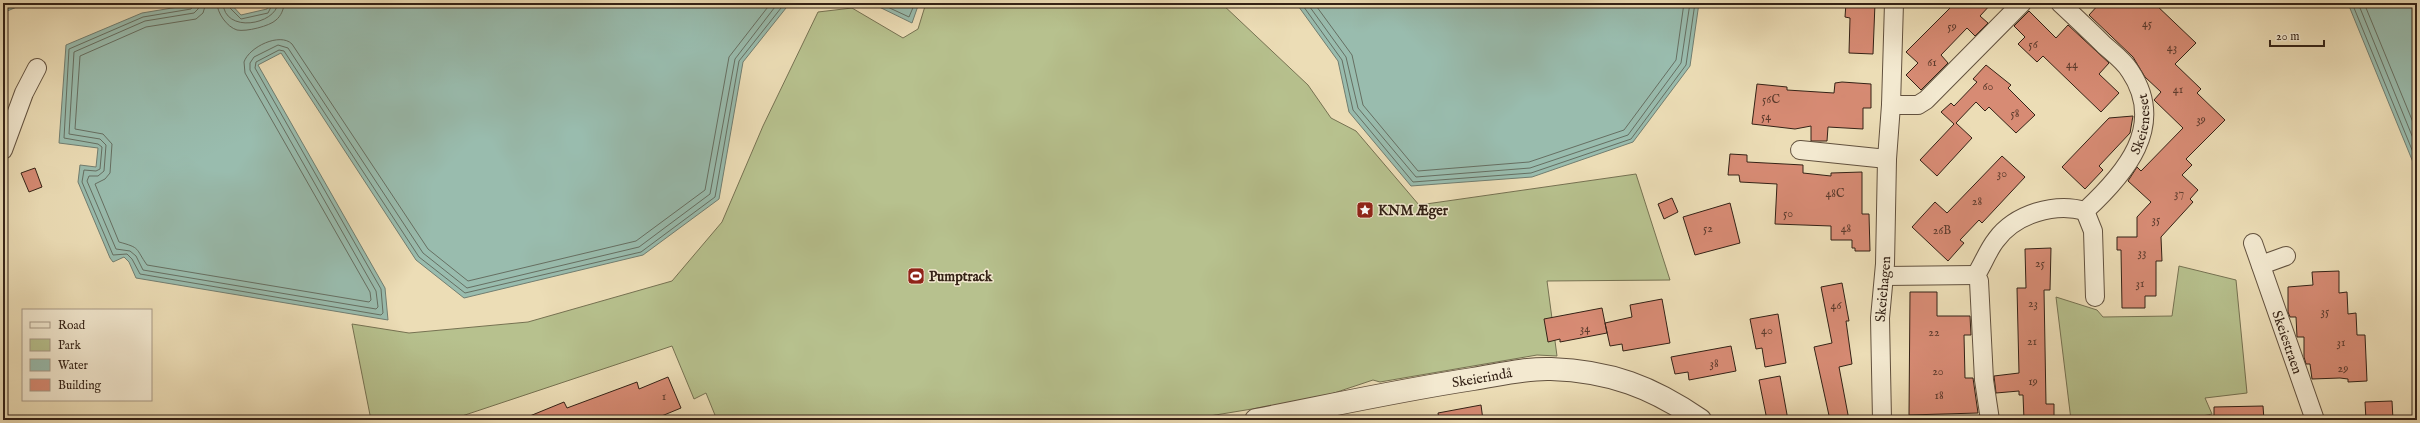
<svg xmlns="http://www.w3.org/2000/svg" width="2420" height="423" font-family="'IM FELL English',serif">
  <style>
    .green { fill: #b7c18e; stroke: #767252 }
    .water { fill: #99bcae; stroke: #717e71 }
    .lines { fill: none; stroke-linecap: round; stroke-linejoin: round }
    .shore { stroke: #666f62; stroke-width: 1 }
    .building { fill: #d78b74; stroke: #342216 }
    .minor-casing { stroke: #62513e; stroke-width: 20 }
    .tertiary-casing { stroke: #62513e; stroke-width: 24 }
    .minor { stroke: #f3e9d0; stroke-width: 18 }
    .tertiary { stroke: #f3e9d0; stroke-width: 22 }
    .labels { text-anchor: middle; stroke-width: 3; stroke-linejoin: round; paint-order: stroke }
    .number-label { font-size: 12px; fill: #5d3c2e }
    .street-label { font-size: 14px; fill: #342216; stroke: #f3e9d0 }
    .poi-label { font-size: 14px; font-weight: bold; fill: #342216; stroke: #f3e9d0; text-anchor: start }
  </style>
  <rect width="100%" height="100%" fill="#ecddb6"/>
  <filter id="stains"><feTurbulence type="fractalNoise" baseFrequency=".005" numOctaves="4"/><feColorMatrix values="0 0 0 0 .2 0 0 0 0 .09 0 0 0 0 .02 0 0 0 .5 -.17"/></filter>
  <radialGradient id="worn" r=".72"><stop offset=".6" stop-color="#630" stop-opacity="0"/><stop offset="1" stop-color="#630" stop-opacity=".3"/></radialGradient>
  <!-- green -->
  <path class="green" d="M926,3H1221L1308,85L1331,118L1356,131L1419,205L1636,174L1670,280L1547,281L1557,356L1537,355L1380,382L1373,380L1319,398L1185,420H717L706,393L694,399L672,346L450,420H371L352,324L409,333L528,322L672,281L722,222L763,126L818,12L852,8L903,38L918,29Z
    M2179,266L2236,280L2247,393L2205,398L2212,414L2183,420H2071L2056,297L2097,310L2103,317L2172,316Z"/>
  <!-- water -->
  <path class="water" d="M3,3H26L5,12L3,17Z
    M202,3H230L241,15L267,9L269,3H790L743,62L719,199L643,255L464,298L416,260L281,53L258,65L385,288L388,320L136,278L129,262L124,257L113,262L110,258L78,182L80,165L96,167L98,148L59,143L66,45L142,13Z
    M871,3H919L912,23Z
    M1296,3H1699L1690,66L1633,142L1532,177L1411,186L1349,112L1338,61Z
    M2325,3H2417V172L2349,6Z"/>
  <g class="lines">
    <!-- shore -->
    <path class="shore" d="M195,3L191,9L143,17L69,49L64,138L98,144L102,147L100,169L96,171L84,170L82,182L113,255L127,254L132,259L140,274L381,315L383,313L381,289L255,68L256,62L279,50L284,51L419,257L465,293L641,252L715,197L739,61L785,3
      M200,3L198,9L194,13L145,21L74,52L69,134L100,139L106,145L104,171L98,176H89L87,181L116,249L130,251L136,256L143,270L376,309L378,307L376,291L250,70V63L254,57L278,45L288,48L423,253L467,288L639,247L710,194L735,59L778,3
      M206,3L203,13L196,19L146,27L80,56L75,129L103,134L112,144L110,173L105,179L95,184L119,242C141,248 135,248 147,265L369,302L371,300L370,292L245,73L244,62C249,47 280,32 292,44L428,249L468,281L636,241L705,190L729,57L771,3
      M217,3C217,13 227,27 237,30C246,32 270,26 276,20C281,16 284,9 284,3
      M223,3C224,34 276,25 278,3
      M228,3L229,7L241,19L268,13L273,3
      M879,3L909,17L915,3
      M1301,3L1342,60L1353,110L1413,182L1531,173L1631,139L1686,65L1695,3
      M1307,3L1346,57L1358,108L1416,177L1530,168L1628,135L1681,63L1690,3
      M1314,3L1352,55L1363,105L1418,171L1529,162L1624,130L1676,60L1684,3
      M2352,3L2417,162
      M2358,3L2417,148
      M2364,3L2417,132"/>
  </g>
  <!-- building -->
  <path class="building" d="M1846,3H1875L1873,54L1849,53L1850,18L1845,17Z
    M1955,3H1992L1980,16L1988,23L1975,36L1967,28L1941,55L1948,63L1921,90L1906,75L1918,63L1906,52Z
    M2100,3H2154L2196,43L2175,64L2201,89L2197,93L2225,120L2186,159L2192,165L2182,175L2198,190L2190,199L2193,202L2161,237L2162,261H2156V296H2145V308H2122L2121,250H2117V237H2137V217L2151,202L2128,181L2137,167L2141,171L2183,128L2154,100L2161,92L2145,77L2133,57L2089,15Z
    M2029,11L2056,38L2068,25L2109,63L2099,74L2119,93L2101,112L2043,56L2037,62L2018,44L2025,37L2014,26Z
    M1986,65L2011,85L2008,88L2035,115L2016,133L1989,107L1985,111L1976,102L1956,123L1972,138L1937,176L1920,160L1954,124L1941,112L1951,103L1954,106L1977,82L1973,79Z
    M1842,82L1871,84V108H1863V129L1828,127L1827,141H1811V126L1795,129L1752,124L1757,84L1787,87V90L1834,93L1835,83Z
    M2133,116L2130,133L2099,166L2103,170L2085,189L2062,167L2109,118Z
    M1730,154L1747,155V162L1803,165V173L1831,176V173L1862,172V214H1869L1870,251H1855V248H1852V240H1831V226L1775,224L1777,184L1740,182L1739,175H1728Z
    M2002,156L2025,177L1982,223L1979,220L1960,240L1964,243L1948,261L1912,227L1935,202L1947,213Z
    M35,168L42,187L29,192L21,173Z
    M1672,198L1678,212L1664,219L1658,204Z
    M1730,203L1740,243L1695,255L1683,217Z
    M2051,248L2050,290H2044L2046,404H2054V420H2024L2023,395H2019V391L1996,393L1994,376L2019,373L2017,288H2026L2025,249Z
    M2339,271V293L2347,292L2348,314L2356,313L2357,335H2365L2367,381L2348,382V379L2340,378L2312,379L2310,364H2306L2304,357V337H2297L2296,317H2290L2288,312V287L2313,285L2312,272Z
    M1842,283L1849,321H1846L1852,364L1839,367L1849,420H1830L1814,347L1832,343L1821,287Z
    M1910,292H1937V316H1970L1971,335H1964L1965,378H1973L1978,413L1909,415Z
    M1662,299L1670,343L1623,351L1622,344L1610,346L1605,323L1632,317L1630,305Z
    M1602,308L1607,333L1560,342V339L1548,342L1544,319Z
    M1778,314L1786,363L1765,367L1762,348L1756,349L1750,319Z
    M1731,346L1736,371L1689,380L1688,372L1675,374L1671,357Z
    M1780,376L1788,420H1767L1759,380Z
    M668,377L681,408L652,420H520L564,402L567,408L637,382L639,389Z
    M2392,401L2393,420H2366L2365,402Z
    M1481,405L1483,420H1439L1438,413Z
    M2263,406L2264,420H2214V407Z"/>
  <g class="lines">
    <!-- minor casing -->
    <g class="minor-casing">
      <g id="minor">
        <path d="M1891,105H1918L1926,100L2022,3"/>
        <path d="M3,150L24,93L37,68"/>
        <path d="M1800,150L1887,159"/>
        <path d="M2085,211L2093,231L2095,297"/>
        <path id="s1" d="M2253,243L2315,420"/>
        <path d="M2261,265L2286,256"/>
        <path d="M1885,276L1976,275"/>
        <path id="s2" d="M1882,420L1880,318L1885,264L1887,159L1891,105L1894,3"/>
        <path id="s3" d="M1990,420L1984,380L1979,281L1976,275C1983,264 1988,250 1996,240C2015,214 2055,202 2085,211C2125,174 2167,126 2130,71C2124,61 2113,53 2104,45C2090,31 2075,17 2060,3"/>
      </g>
    </g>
    <!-- tertiary casing -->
    <g class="tertiary-casing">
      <g id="tertiary">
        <path id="s4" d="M1256,420C1328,406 1400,390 1473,379C1498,375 1526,368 1551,369C1610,371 1652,387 1700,420"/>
      </g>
    </g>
    <!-- minor -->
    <use href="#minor" class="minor"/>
    <!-- tertiary -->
    <use href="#tertiary" class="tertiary"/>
  </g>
  <!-- icons -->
  <defs>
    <g id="sight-square" transform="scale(0.9)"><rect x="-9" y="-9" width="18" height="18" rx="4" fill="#8f2418" stroke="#f3e9d0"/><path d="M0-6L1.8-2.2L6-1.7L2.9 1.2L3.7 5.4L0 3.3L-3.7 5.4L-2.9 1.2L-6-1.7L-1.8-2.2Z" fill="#fff"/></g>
    <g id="stadium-square" transform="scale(0.9)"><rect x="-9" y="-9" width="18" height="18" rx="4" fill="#8f2418" stroke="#f3e9d0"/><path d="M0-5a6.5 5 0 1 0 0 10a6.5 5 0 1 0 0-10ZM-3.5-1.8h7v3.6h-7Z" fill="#fff"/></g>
  </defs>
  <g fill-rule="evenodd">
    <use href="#sight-square" x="1365" y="210"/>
    <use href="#stadium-square" x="916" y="276"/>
  </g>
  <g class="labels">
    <!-- number labels -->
    <g class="number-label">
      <text x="2147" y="27">45</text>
      <text x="1952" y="30">59</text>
      <text x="2033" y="48">56</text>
      <text x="2172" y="51">43</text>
      <text x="1932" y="66">61</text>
      <text x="2072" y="68">44</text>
      <text x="1988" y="90">60</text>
      <text x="2178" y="93">41</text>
      <text x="1771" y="103">56C</text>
      <text x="2015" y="117">58</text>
      <text x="1766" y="120">54</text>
      <text x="2201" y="123">39</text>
      <text x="2002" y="177">30</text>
      <text x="1835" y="197">48C</text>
      <text x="2179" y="197">37</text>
      <text x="1977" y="205">28</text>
      <text x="1788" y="217">50</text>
      <text x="2156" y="223">35</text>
      <text x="1708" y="232">52</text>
      <text x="1846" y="232">48</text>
      <text x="1942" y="234">26B</text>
      <text x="2142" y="256">33</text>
      <text x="2040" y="267">25</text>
      <text x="2140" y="287">31</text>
      <text x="2033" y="307">23</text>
      <text x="1836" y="309">46</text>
      <text x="2325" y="315">35</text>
      <text x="1585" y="332">34</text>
      <text x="1767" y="334">40</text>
      <text x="1934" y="336">22</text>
      <text x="2032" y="345">21</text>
      <text x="2341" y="346">31</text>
      <text x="1714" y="367">38</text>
      <text x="2343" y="372">29</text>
      <text x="1938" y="375">20</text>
      <text x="2033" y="385">19</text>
      <text x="1939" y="399">18</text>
      <text x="664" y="400">1</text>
    </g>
    <!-- street labels -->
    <g class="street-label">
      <text dy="5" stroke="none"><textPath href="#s3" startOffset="392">Skeieneset</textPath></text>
      <text dy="5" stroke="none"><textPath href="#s2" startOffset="131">Skeiehagen</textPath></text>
      <text dy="5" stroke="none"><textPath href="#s1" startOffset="105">Skeiestraen</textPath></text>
      <text dy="5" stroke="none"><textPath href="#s4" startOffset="230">Skeierindå</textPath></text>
    </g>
    <!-- poi labels -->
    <g class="poi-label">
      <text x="1378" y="215">KNM Æger</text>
      <text x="929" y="281">Pumptrack</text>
    </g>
  </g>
  <!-- margin -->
  <rect width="2420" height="423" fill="none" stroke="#ecddb6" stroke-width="16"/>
  <rect x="4" y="4" width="2412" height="415" fill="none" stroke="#342216" stroke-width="2"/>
  <rect x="8" y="8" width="2404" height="407" fill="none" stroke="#342216"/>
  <!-- legend -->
  <rect x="22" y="309" width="130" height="92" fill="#f3e9d0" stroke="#a79986"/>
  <rect x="30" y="322" width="20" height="6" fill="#f3e9d0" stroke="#a79986"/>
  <text x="58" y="329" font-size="12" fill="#342216">Road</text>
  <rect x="30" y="339" width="20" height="12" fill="#b7c18e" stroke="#a79986"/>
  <text x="58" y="349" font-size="12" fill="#342216">Park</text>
  <rect x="30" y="359" width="20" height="12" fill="#99bcae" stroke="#a79986"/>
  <text x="58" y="369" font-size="12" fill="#342216">Water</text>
  <rect x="30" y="379" width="20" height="12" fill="#d78b74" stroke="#a79986"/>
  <text x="58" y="389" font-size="12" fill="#342216">Building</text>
  <!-- scale -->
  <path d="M2270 40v6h54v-6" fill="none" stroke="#342216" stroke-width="2"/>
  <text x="2276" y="40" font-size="12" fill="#342216" stroke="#f3e9d0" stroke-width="3" paint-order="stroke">20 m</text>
  <rect width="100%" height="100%" filter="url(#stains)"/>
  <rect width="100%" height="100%" fill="url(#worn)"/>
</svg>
